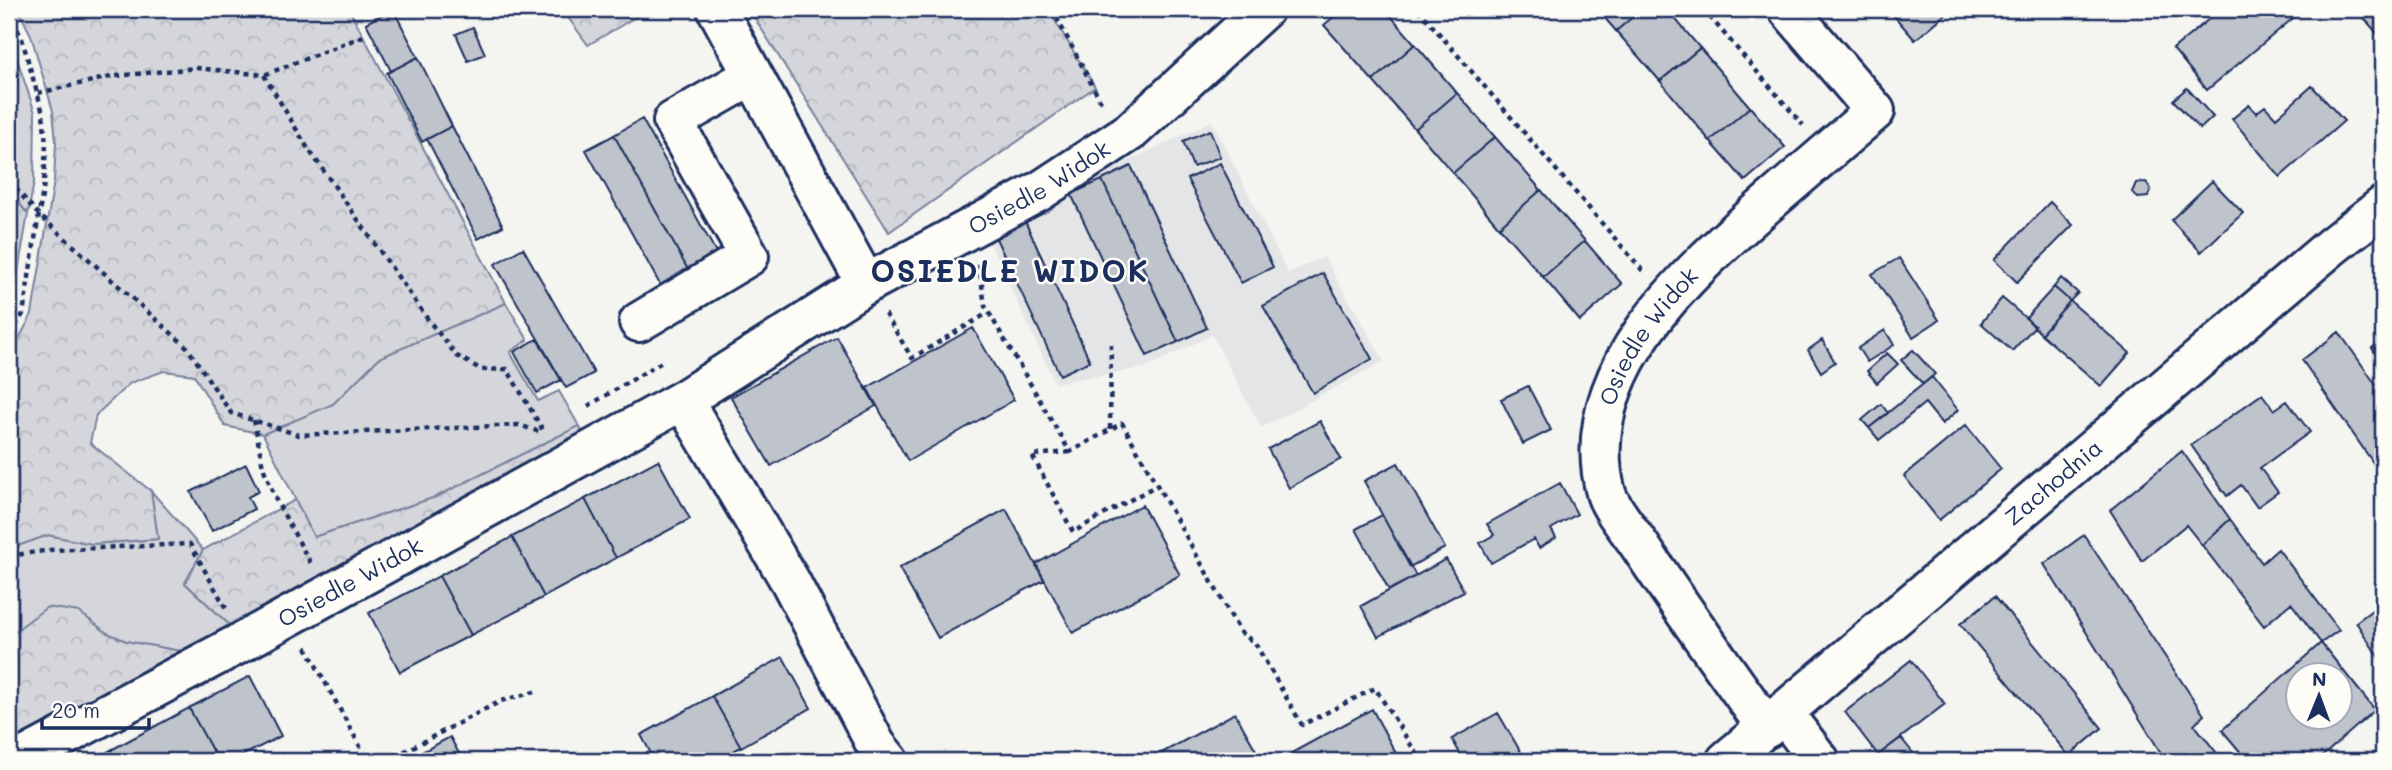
<svg xmlns="http://www.w3.org/2000/svg" width="2392" height="770" font-family="Mali,sans-serif">
  <style>
    .built { fill: #e4e5e6 }
    .green { fill: #d4d6db; stroke: #78829c; stroke-width: 2 }
    .forest { fill: url(#forest-crowns); stroke: #78829c; stroke-width: 2 }
    .building { fill: #bfc3cc; stroke: #1b2f5e; stroke-width: 2; fill-rule: evenodd }
    .lines { fill: none; stroke-linecap: round; stroke-linejoin: round }
    .minor-casing { stroke: #1b2f5e; stroke-width: 44 }
    .path { stroke: #1b2f5e; stroke-width: 4.5; stroke-dasharray: 5 5; stroke-linecap: butt }
    .minor { stroke: #fdfcf7; stroke-width: 38 }
    .labels { text-anchor: middle; stroke-width: 5; stroke-linejoin: round; paint-order: stroke }
    .street-label { font-size: 23px; fill: #1b2f5e; stroke: #fdfcf7 }
    .district-label { font-size: 30px; font-weight: bold; letter-spacing: 2px; fill: #1b2f5e; stroke: #fdfcf7 }
  </style>
  <defs>
    <pattern id="forest-crowns" width="20" height="18" patternUnits="userSpaceOnUse" patternTransform="scale(1.75)"><rect width="20" height="18" fill="#d4d6db"/><path d="M2 6a3 3 0 1 1 6 0M12 15a3 3 0 1 1 6 0" fill="none" stroke="#b5b8be"/></pattern>
  </defs>
  <rect width="100%" height="100%" fill="#f4f4f1"/>
  <filter id="ink" filterUnits="userSpaceOnUse"><feTurbulence type="fractalNoise" baseFrequency=".0143" numOctaves="2"/><feDisplacementMap in="SourceGraphic" scale="14" xChannelSelector="R" yChannelSelector="G"/><feConvolveMatrix kernelMatrix="1 2 1 2 8 2 1 2 1" color-interpolation-filters="sRGB"/></filter>
  <g filter="url(#ink)">
    <!-- built -->
    <path class="built" d="M1212,121L1288,273L1324,257L1384,361L1261,428L1212,335L1145,368L1055,383L984,230Z"/>
    <!-- green -->
    <path class="green" d="M9,35L35,113L34,182L28,214L9,191Z
      M506,303L528,340L510,352L538,401L559,391L579,426L436,497L314,537L263,434L333,404L379,358Z
      M151,491L203,550L185,583L235,630L191,653L126,641L107,633L79,612L18,629L9,639V549L48,535L92,544L158,539Z"/>
    <!-- forest -->
    <path class="forest" d="M18,9H349L506,303L379,358L333,404L263,434L225,426L194,375L164,371L130,383L96,415L90,443L151,491L158,539L92,544L48,535L9,549V358L32,314L54,181L56,142L53,111L31,35Z
      M562,9H649L588,45Z
      M749,9H1048L1095,87L889,232Z
      M9,191L28,214L12,306L9,312Z
      M579,426L587,439L235,630L185,583L203,550L295,500L314,537L436,497Z
      M47,607L79,612L107,633L126,641L191,653L9,750V639L18,629Z"/>
    <!-- building -->
    <path class="building" d="M393,9L418,57L391,71L366,23Z
      M1343,9H1385L1415,44L1373,81L1324,25Z
      M1597,9H1642L1616,31Z
      M1642,9H1667L1700,48L1660,81L1616,31Z
      M1888,9H1952L1915,40Z
      M2221,9H2304L2207,90L2173,49Z
      M2356,9H2383V40Z
      M473,27L485,54L468,61L456,34Z
      M1415,44L1457,93L1415,129L1373,81Z
      M1700,48L1750,107L1710,141L1660,81Z
      M418,57L452,126L422,142L387,73Z
      M2312,86L2344,121L2280,177L2232,119L2249,105L2256,113L2265,106L2276,118Z
      M2187,88L2213,117L2200,129L2173,100Z
      M1457,93L1495,137L1453,173L1415,129Z
      M1750,107L1785,147L1745,181L1710,141Z
      M642,119L721,261L692,277L614,135Z
      M452,126L503,226L478,239L427,139Z
      M1210,130L1220,157L1193,167L1183,141Z
      M614,135L692,277L664,292L586,150Z
      M1495,137L1541,190L1499,227L1453,173Z
      M1220,163L1273,267L1241,283L1187,179Z
      M1131,166L1207,328L1178,342L1102,180Z
      M1102,180L1178,342L1147,356L1071,194Z
      M2212,181L2243,213L2201,252L2171,220Z
      M2146,182L2151,189L2148,197L2138,198L2132,192L2136,183Z
      M1541,190L1585,241L1543,277L1499,227Z
      M2050,202L2073,225L2017,282L1994,260Z
      M1023,217L1090,361L1060,375L993,232Z
      M1585,241L1622,284L1580,321L1543,277Z
      M523,248L594,373L566,388L495,264Z
      M1899,258L1939,320L1913,337L1872,274Z
      M1323,273L1372,359L1313,393L1263,306Z
      M2061,278L2078,293L2070,301L2054,287Z
      M2054,287L2070,301L2041,334L2026,318Z
      M2002,298L2035,326L2012,351L1981,323Z
      M2070,301L2130,353L2101,386L2041,334Z
      M973,328L1014,400L908,461L867,388Z
      M1885,330L1894,345L1867,362L1858,348Z
      M2339,332L2383,395V477L2302,360Z
      M837,337L876,406L771,466L731,397Z
      M537,339L561,380L537,393L514,352Z
      M1822,340L1835,362L1821,372L1808,350Z
      M2383,340V366L2372,348Z
      M1913,350L1935,374L1923,384L1901,360Z
      M1887,353L1898,364L1877,383L1867,371Z
      M1932,377L1958,410L1942,424L1925,403L1879,440L1869,428Z
      M1528,386L1551,430L1523,444L1501,399Z
      M2262,394L2274,410L2287,401L2310,432L2260,468L2278,492L2257,507L2241,485L2227,496L2191,445Z
      M1881,404L1888,413L1869,428L1862,420Z
      M1320,421L1341,459L1289,488L1268,449Z
      M1966,425L2001,469L1939,520L1904,476Z
      M2182,451L2230,519L2202,545L2186,525L2142,561L2110,510Z
      M658,460L690,519L616,558L585,499Z
      M1398,463L1445,548L1410,567L1364,481Z
      M246,464L259,491L248,497L254,509L212,531L191,492Z
      M1560,483L1577,514L1551,529L1556,538L1539,548L1534,539L1491,563L1480,543L1494,535L1487,524Z
      M585,499L616,558L544,597L512,537Z
      M1142,505L1180,575L1073,633L1036,564Z
      M1006,509L1044,580L938,638L899,568Z
      M1382,515L1416,576L1389,590L1356,529Z
      M2230,519L2262,563L2278,549L2339,630L2321,643L2291,603L2264,626L2202,545Z
      M2084,535L2204,715L2194,724L2223,761H2166L2044,564Z
      M512,537L544,597L471,635L439,576Z
      M1446,559L1464,591L1378,637L1361,606Z
      M439,576L471,635L400,672L369,613Z
      M1995,596L2102,728L2069,756L1960,624Z
      M2383,602V664L2356,622Z
      M2321,643L2375,710L2317,761H2248L2222,730ZM2298,676H2340V718H2298Z
      M783,657L811,708L741,747L712,696Z
      M1911,660L1945,704L1878,755L1845,712Z
      M250,676L281,736L232,761H218L189,708Z
      M712,696L741,747L715,761H655L641,735Z
      M189,708L218,761H117L111,750Z
      M1372,709L1400,761H1277Z
      M1235,713L1262,761H1147Z
      M1498,713L1526,761H1464L1452,739Z
      M450,737L463,761H405Z
      M1901,738L1917,758L1913,761H1883L1878,755Z
      M111,750L117,761H89Z"/>
    <g class="lines">
      <!-- minor casing -->
      <g class="minor-casing">
        <g id="minor">
          <path d="M717,9L866,284"/>
          <path d="M639,322L749,256L673,121L752,76"/>
          <path d="M1784,714L1820,761"/>
          <path id="s1" d="M1767,728C1724,668 1681,608 1640,546C1631,532 1610,508 1606,493C1574,373 1687,274 1767,204C1803,173 1839,142 1875,111L1788,9"/>
          <path id="s2" d="M17,761L244,641L683,400"/>
          <path id="s3" d="M889,761L876,745L790,581L683,400L866,284L1040,191L1131,131L1264,9"/>
          <path id="s4" d="M1726,761L2332,246L2383,206"/>
        </g>
      </g>
      <!-- path -->
      <path class="path" d="M1052,9L1100,100L1104,104
        M1418,9L1643,271
        M1703,9L1803,125
        M9,11L22,39L34,82L43,113L46,144L44,183L23,314L9,337
        M264,75L307,147L429,321L457,356L482,370L507,369L544,432
        M38,93L115,76L197,68L264,75L366,35
        M9,181L39,215L187,347L231,413L299,435L519,425L543,433
        M979,264L985,306L1070,452L1122,423L1240,632L1255,643L1302,725L1375,688L1421,761
        M885,314L912,358L988,313
        M588,406L662,362
        M254,420L263,467L276,500L311,564
        M1110,429L1111,343
        M1070,452L1032,455L1073,532L1157,485
        M9,556L50,550L190,544L227,610
        M306,647L368,761
        M386,761L501,701L538,691"/>
      <!-- minor -->
      <use href="#minor" class="minor"/>
    </g>
  </g>
  <g class="labels">
    <!-- street labels -->
    <g class="street-label">
      <text dy="8" stroke="none"><textPath href="#s3" startOffset="831">Osiedle Widok</textPath></text>
      <text dy="8" stroke="none"><textPath href="#s1" startOffset="455">Osiedle Widok</textPath></text>
      <text dy="8" stroke="none"><textPath href="#s4" startOffset="430">Zachodnia</textPath></text>
      <text dy="8" stroke="none"><textPath href="#s2" startOffset="378">Osiedle Widok</textPath></text>
    </g>
    <!-- district labels -->
    <g class="district-label">
      <text x="1010" y="282">OSIEDLE WIDOK</text>
    </g>
  </g>
  <!-- margin -->
  <rect width="2392" height="770" fill="none" stroke="#fdfcf7" stroke-width="35"/>
  <rect x="18" y="18" width="2357" height="735" fill="none" stroke="#1b2f5e" stroke-width="2.5" filter="url(#ink)"/>
  <!-- north arrow -->
  <g transform="translate(2319 696) rotate(1)"><circle r="33" fill="#fdfcf7" stroke="#a3aaba" stroke-width="2"/>
  <path d="M0-5L12 26L0 18L-12 26Z" fill="#1b2f5e"/>
  <text y="-10" font-size="19" font-weight="bold" text-anchor="middle" fill="#1b2f5e">N</text>
  </g>
  <!-- scale -->
  <path d="M42 718v10h107v-10" fill="none" stroke="#1b2f5e" stroke-width="3.5"/>
  <text x="52" y="718" font-size="21" fill="#1b2f5e" stroke="#fdfcf7" stroke-width="5" paint-order="stroke">20 m</text>
</svg>
